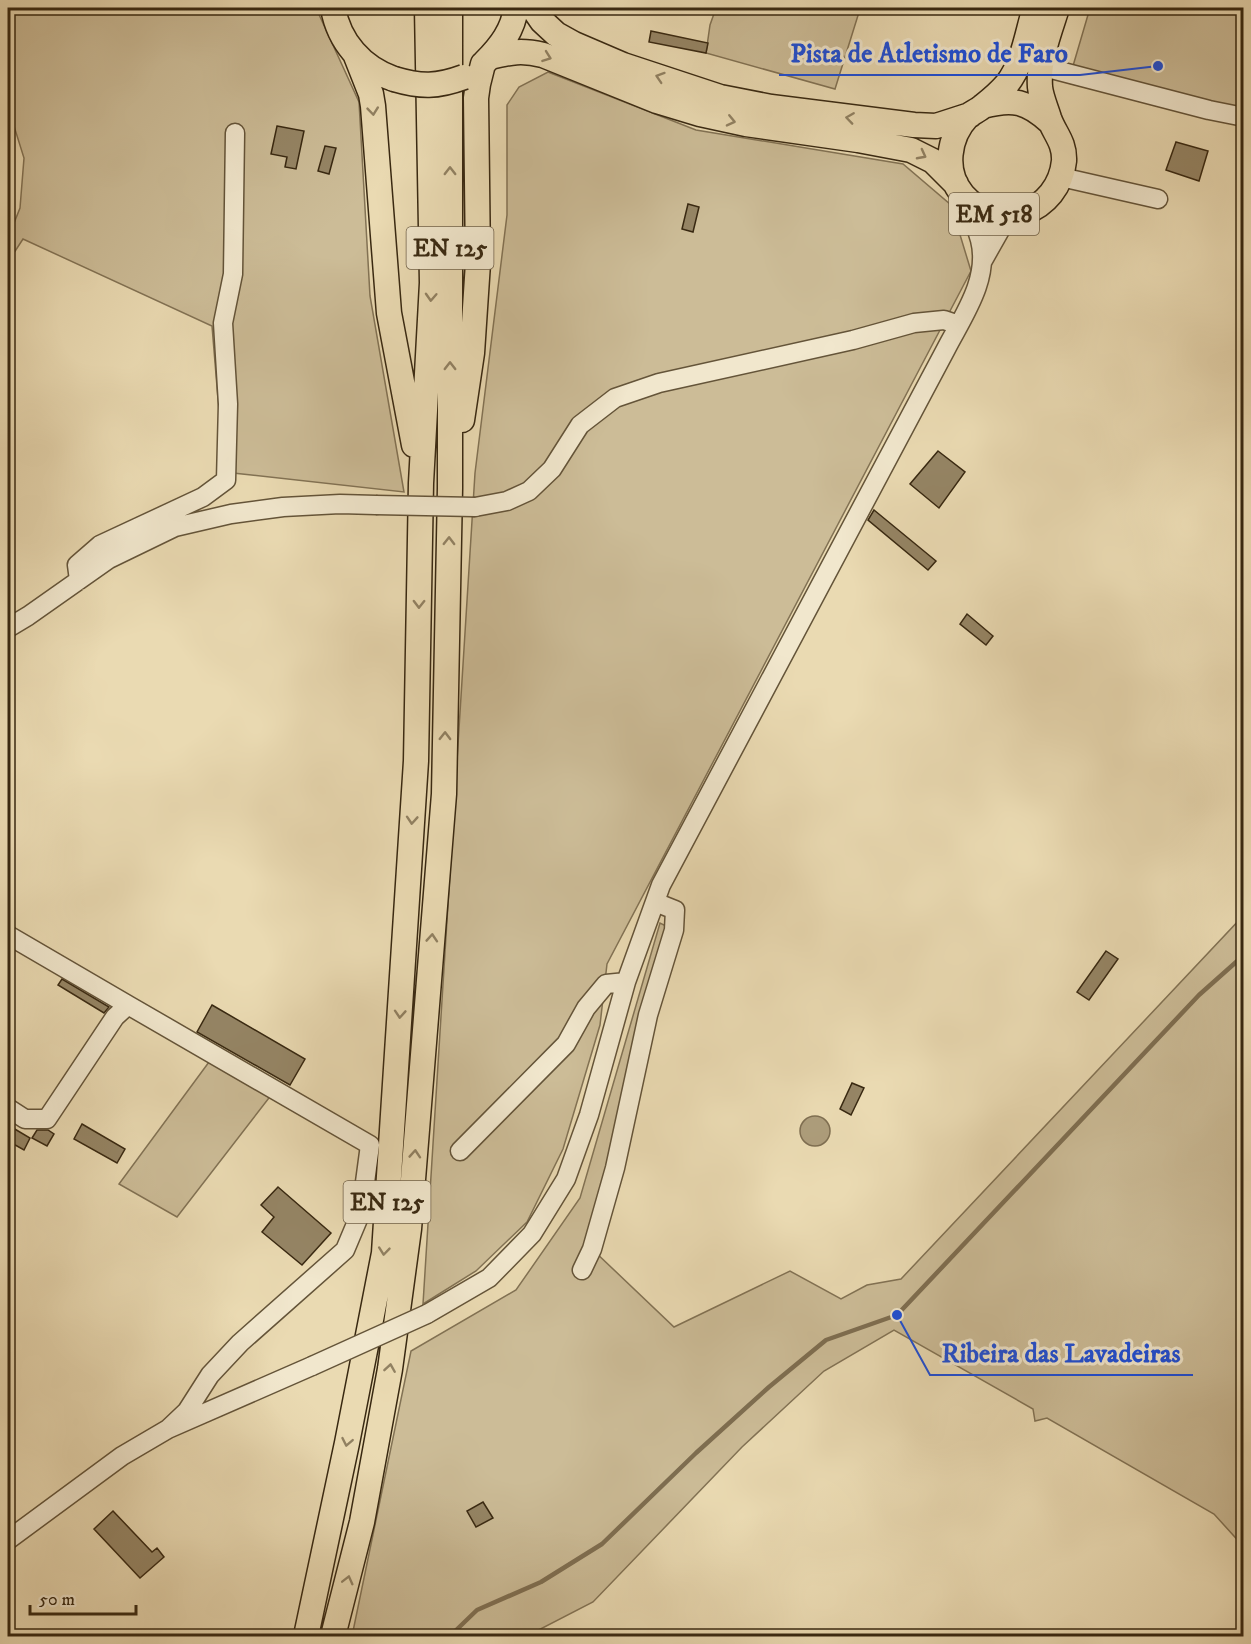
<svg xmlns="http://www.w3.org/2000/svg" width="1251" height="1644" font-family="'IM FELL DW Pica',serif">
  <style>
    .green { fill: #ccbc97; stroke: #827254; stroke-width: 1.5 }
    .water { fill: #ad9d7b; stroke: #7e6e51; stroke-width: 1.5 }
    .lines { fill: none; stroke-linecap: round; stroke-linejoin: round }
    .stream { stroke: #7e6e51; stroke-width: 4.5 }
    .building { fill: #958565; stroke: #382811; stroke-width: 1.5 }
    .minor-casing { stroke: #645439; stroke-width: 21 }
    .major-casing { stroke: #382811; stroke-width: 27 }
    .minor { stroke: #f1e7cd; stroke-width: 18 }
    .major { stroke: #eadab2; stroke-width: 24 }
    .minor-bridge-casing { stroke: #645439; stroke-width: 21; stroke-linecap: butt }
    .major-bridge-casing { stroke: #382811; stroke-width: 27; stroke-linecap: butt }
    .minor-bridge { stroke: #f1e7cd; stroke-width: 18 }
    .major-bridge { stroke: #eadab2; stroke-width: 24 }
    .oneway { stroke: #918162 }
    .labels { text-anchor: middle; stroke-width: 6; stroke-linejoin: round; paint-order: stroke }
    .shield { fill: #f1e7cd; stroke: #706149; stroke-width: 1.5 }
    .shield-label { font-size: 24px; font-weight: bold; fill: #382811 }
    .leader { fill: none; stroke: #1d4ed8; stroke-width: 2 }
    .callout-dot { fill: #1d4ed8; stroke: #f1e7cd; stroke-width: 2 }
    .callout-label { font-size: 27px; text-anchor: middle; font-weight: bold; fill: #1d4ed8; stroke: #f1e7cd; stroke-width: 6; stroke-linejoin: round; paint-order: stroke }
  </style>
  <rect width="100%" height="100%" fill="#eadab2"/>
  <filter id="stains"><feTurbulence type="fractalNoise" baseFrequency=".00333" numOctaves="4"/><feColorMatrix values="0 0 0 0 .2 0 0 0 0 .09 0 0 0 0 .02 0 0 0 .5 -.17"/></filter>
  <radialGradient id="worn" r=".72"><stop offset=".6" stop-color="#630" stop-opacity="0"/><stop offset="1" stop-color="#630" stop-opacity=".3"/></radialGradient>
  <!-- green -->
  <path class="green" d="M8,8H316L359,102L370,296L404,492L224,472L212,326L23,239L8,262V238L20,208L24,158L8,107Z
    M716,8H857L860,9L835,89L706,53L710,25Z
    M1090,8H1243V126L1068,83Z
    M548,72L696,130L903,164L951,205L971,271L607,964L600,1025L563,1149L527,1222L476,1271L423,1304L475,473L507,215V105L519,87Z
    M1243,916V1546L1214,1514L1047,1418L1035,1421L1033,1409L894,1330L824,1371L742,1447L593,1602L527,1636H352L411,1351L516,1290L580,1198L660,923L674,930L592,1249L674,1327L790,1271L841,1299L867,1285L901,1279Z
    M209,1062L272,1094L177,1217L119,1184Z"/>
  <!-- water -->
  <path class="water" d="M800 1131a15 15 0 1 1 30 0a15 15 0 1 1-30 0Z"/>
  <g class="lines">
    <!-- stream -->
    <path class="stream" d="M450,1636L477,1610L541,1582L602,1544L696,1453L769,1387L826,1340L897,1315L1199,995L1244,955"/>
  </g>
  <!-- building -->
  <path class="building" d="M651,31L708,43L706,53L649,42Z
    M277,126L304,131L296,169L285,167L287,157L271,154Z
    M1176,142L1208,151L1199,181L1166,170Z
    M325,146L336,148L329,174L318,171Z
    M688,204L699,207L693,232L682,229Z
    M938,451L965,472L939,508L910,484Z
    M874,510L936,561L928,570L868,520Z
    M967,614L993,636L986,645L960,624Z
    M1106,951L1118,959L1089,1000L1077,992Z
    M62,979L109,1007L104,1013L58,985Z
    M212,1005L305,1059L290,1085L197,1032Z
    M852,1083L864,1088L851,1115L840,1109Z
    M82,1124L125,1149L117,1163L74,1139Z
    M8,1125L30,1138L24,1150L8,1141Z
    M37,1130H48L54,1134L47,1146L32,1138Z
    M278,1187L331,1233L302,1265L262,1232L274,1217L261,1205Z
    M483,1502L493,1518L476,1527L467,1511Z
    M113,1511L152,1552L157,1548L164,1557L140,1578L94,1529Z"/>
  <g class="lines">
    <!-- minor casing -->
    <g class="minor-casing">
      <path id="minor" d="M1040,66L1209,110L1244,117
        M1061,177L1158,199
        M982,262L1008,216
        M475,507L507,501L529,491L552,469L580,425L615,398L659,383L853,340L914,323L944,320L959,325
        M79,580L77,565L100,545L203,497L226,480L228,404L223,323L233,274L235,133
        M8,628L28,616L109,559L175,527L231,514L283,507L340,504L376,505
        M8,935L128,1005
        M8,1108L25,1119H47L115,1017L128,1005L370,1145L361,1212L345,1250L240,1343L210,1375L187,1411L168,1429
        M460,1151L566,1044L586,1008L606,984L626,982
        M582,1270L592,1249L615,1168L648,1015L674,930L675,910L655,902
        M427,1314L489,1278L532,1234L566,1179L589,1115L626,982L661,885L946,349C963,316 990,279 980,240C976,225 969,211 963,197
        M8,1540L122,1456L168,1429L312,1366"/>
    </g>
    <!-- major casing -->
    <g class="major-casing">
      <path id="major" d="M333,8C339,42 362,68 394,79
        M533,8L542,21L556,34L574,44L623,65L720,97L771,107L914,125L936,126L970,115
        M1035,8C1027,33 1024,62 1007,84C1000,92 991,100 983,106C979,110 973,112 968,116C948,137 943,172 963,195C998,235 1059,212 1064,161C1065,142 1054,133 1049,118C1046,108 1041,97 1040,87C1038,61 1049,33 1057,8
        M356,56L371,94L373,106L389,313L414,445
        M490,57C511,52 522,50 543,55L657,101L700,114L746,124L858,140L911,150L933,161L956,184
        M485,62C501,46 513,30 516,8
        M983,106C1013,98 1027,101 1050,122
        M462,420L472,353L478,263L476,98L478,84L483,64
        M306,1636L347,1443L384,1253L416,761L421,483L432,283L427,8
        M333,1636L362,1522L390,1369L409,1229L444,794L450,488V8"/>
    </g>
    <!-- minor -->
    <use href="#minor" class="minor"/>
    <!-- major -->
    <use href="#major" class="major"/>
    <!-- minor-bridge casing -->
    <g class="minor-bridge-casing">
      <path id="minor-bridge" d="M376,505L475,507
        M312,1366L427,1314"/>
    </g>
    <!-- major-bridge casing -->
    <g class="major-bridge-casing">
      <path id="major-bridge" d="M394,79C421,87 437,87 464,77"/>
    </g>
    <!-- minor-bridge -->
    <use href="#minor-bridge" class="minor-bridge"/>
    <!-- major-bridge -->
    <use href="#major-bridge" class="major-bridge"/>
  </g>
  <!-- one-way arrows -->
  <defs><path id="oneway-chevron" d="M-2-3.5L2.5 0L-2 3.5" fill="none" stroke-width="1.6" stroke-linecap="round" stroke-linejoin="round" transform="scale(1.5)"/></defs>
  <g class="oneway">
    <use href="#oneway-chevron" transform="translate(547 57) rotate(20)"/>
    <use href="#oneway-chevron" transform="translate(660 77) rotate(-162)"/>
    <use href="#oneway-chevron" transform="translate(373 111) rotate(84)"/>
    <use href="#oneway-chevron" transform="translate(850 118) rotate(-172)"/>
    <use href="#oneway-chevron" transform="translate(731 121) rotate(13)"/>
    <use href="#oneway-chevron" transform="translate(922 155) rotate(28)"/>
    <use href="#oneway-chevron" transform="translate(450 171) rotate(-90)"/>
    <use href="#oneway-chevron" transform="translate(431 297) rotate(93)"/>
    <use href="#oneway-chevron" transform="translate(450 366) rotate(-90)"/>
    <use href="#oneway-chevron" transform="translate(449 541) rotate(-89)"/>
    <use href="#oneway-chevron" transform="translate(419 604) rotate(91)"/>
    <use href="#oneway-chevron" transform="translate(445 736) rotate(-89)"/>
    <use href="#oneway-chevron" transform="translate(412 820) rotate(94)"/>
    <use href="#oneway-chevron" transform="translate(432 938) rotate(-86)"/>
    <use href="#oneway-chevron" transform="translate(400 1014) rotate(94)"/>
    <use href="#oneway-chevron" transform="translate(415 1154) rotate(-86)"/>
    <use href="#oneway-chevron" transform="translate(384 1251) rotate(96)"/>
    <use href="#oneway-chevron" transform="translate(390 1368) rotate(-81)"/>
    <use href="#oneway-chevron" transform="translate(347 1442) rotate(101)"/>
    <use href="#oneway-chevron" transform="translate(348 1580) rotate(-76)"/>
  </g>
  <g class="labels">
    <!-- shield labels -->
    <g class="shield">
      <rect x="949" y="193" width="90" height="42" rx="4.5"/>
      <rect x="406.5" y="227" width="87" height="42" rx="4.5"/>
      <rect x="343.5" y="1181" width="87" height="42" rx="4.5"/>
    </g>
    <g class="shield-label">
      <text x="994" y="222">EM 518</text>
      <text x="450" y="256">EN 125</text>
      <text x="387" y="1210">EN 125</text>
    </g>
  </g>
  <!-- callouts -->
  <path class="leader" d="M1158 66L1080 75H779M897 1315L930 1375H1193"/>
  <g class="callout-dot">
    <circle cx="1158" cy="66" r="6"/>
    <circle cx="897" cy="1315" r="6"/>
  </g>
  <g class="callout-label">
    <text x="929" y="62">Pista de Atletismo de Faro</text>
    <text x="1061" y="1362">Ribeira das Lavadeiras</text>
  </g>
  <!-- margin -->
  <rect width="1251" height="1644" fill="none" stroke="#eadab2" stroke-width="30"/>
  <rect x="9" y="9" width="1233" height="1626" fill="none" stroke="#382811" stroke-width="3"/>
  <rect x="15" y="15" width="1221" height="1614" fill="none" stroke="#382811" stroke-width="1.5"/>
  <!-- scale -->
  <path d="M30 1605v9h106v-9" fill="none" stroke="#382811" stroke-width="3"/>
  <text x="39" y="1605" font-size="18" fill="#382811" stroke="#f1e7cd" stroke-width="4.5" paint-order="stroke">50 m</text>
  <rect width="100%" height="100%" filter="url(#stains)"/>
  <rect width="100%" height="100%" fill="url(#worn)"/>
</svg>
